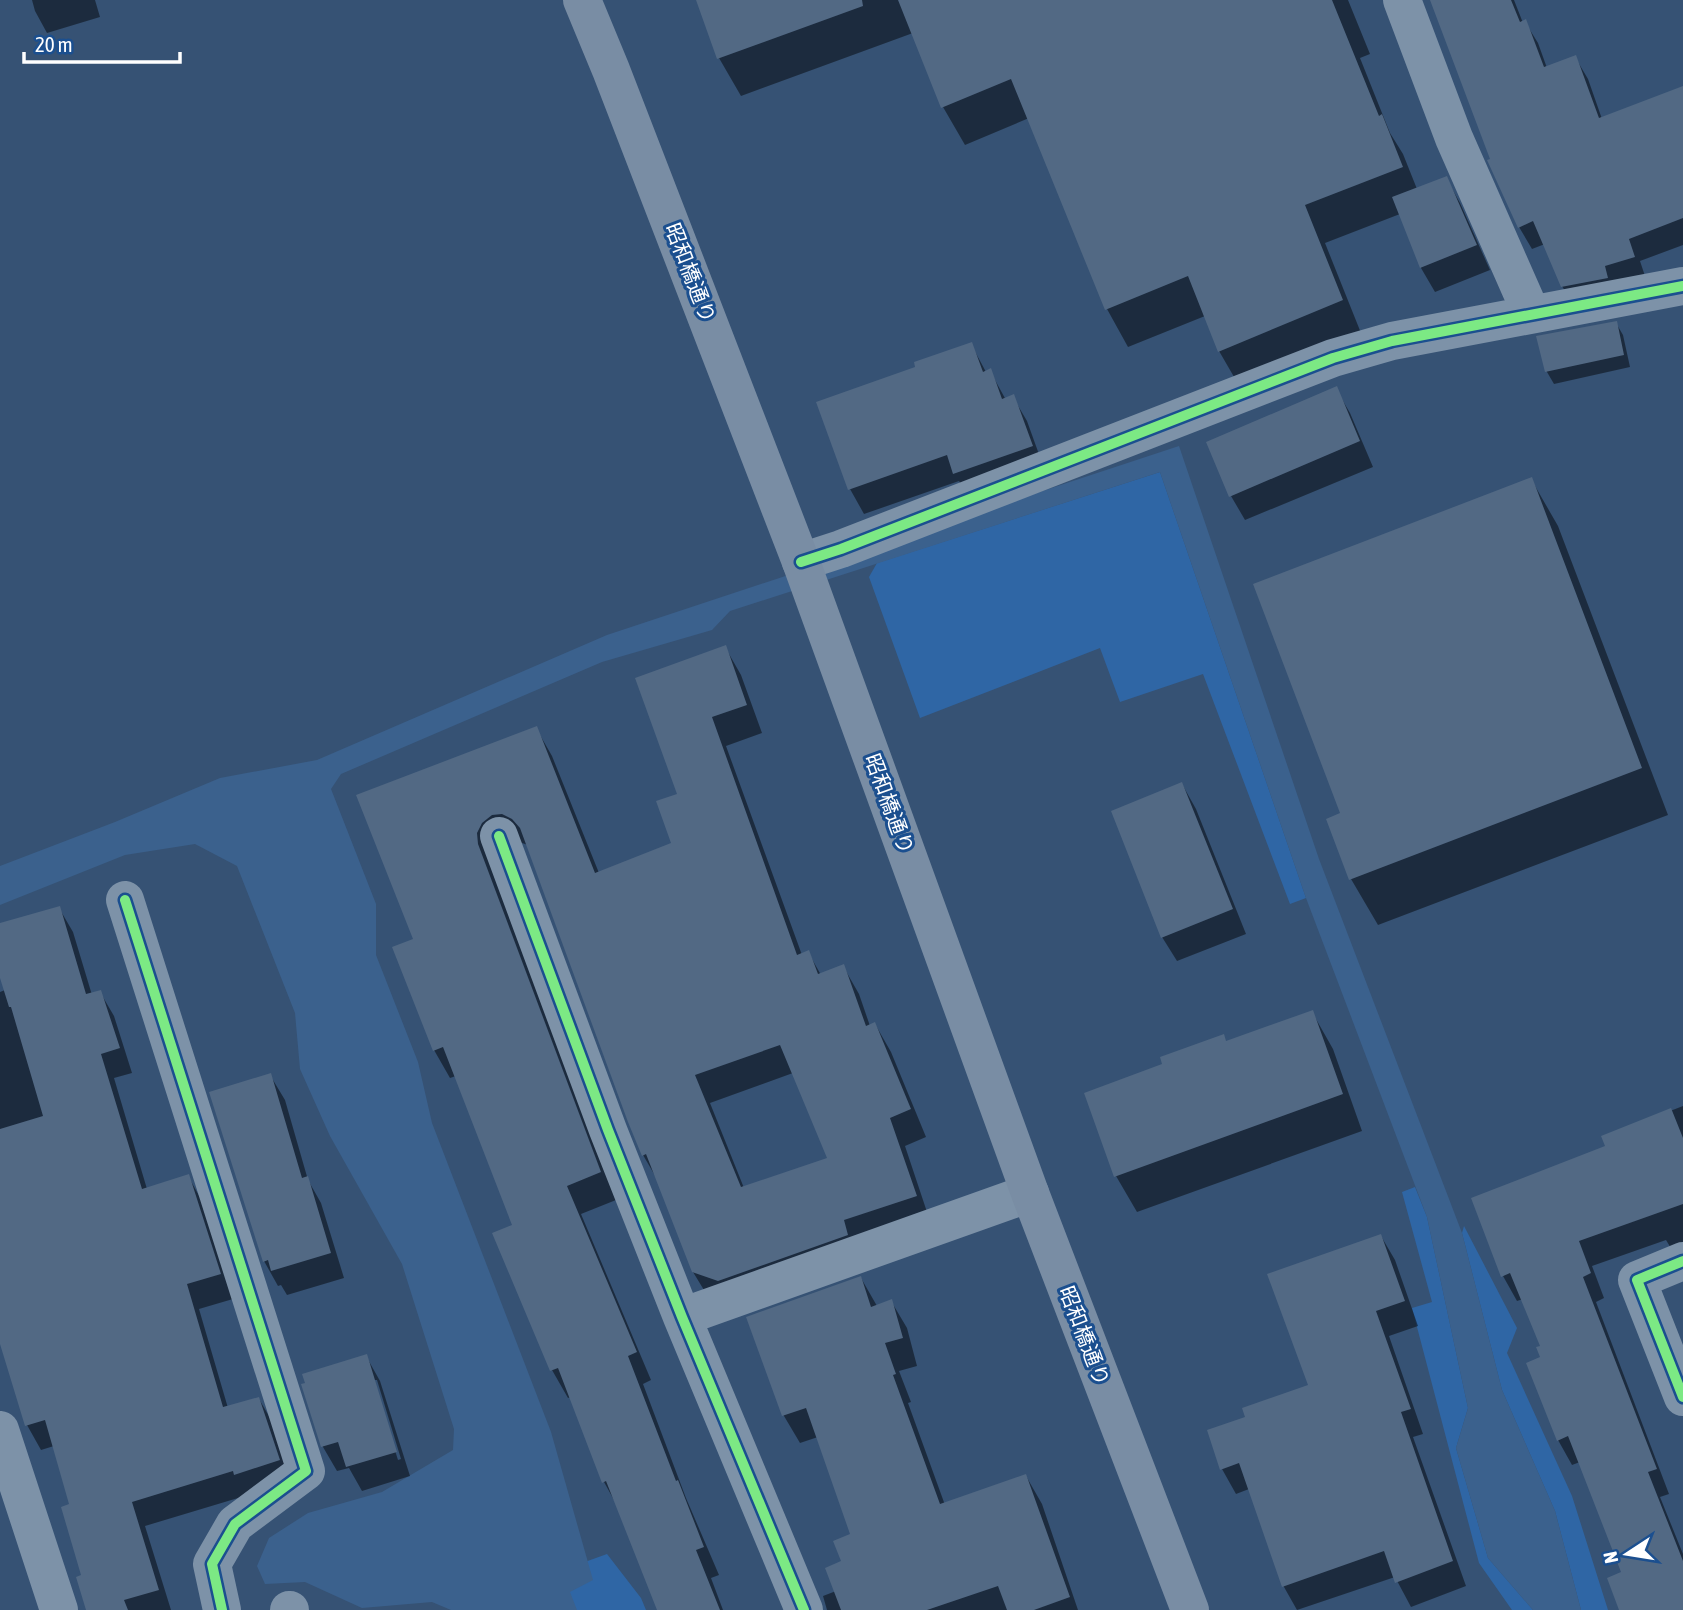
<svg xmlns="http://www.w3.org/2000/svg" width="1683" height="1610" font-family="'Asap Condensed','Noto Sans JP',sans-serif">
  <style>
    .green { fill: #2f66a5 }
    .water { fill: #3b618d }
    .shadow { fill: #0007; fill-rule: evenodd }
    .building { fill: #526984; fill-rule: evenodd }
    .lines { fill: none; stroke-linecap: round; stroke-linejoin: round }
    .minor { stroke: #7d92a8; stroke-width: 38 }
    .secondary { stroke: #798da4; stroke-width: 38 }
    .cycleway-casing { stroke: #1b4f8f; stroke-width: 15 }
    .cycleway { stroke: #7ce984; stroke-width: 10 }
    .labels { text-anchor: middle; stroke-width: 6; stroke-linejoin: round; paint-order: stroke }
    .street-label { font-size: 21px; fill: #fff; stroke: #1b4f8f }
  </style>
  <rect width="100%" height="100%" fill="#365274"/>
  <!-- green -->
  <path class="green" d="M1160,472L1306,898L1290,904L1203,674L1120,702L1100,648L920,718L869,577L877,563Z
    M1415,1187L1427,1217L1468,1408L1456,1448L1488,1558L1533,1610H1512L1479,1563L1412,1308L1432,1302L1402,1192Z
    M1464,1226L1517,1328L1507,1353L1572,1496L1608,1610H1581L1555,1511L1502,1390L1462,1233Z
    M607,1554L641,1598L646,1610H452Z"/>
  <!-- water -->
  <path class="water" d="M1179,446L1319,859L1462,1233L1502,1390L1555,1511L1581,1610H1533L1488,1558L1456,1448L1468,1408L1427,1217L1306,898L1160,472L730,611L712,630L602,662L341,774L331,789L376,904V955L418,1062L432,1123L551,1432L593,1580L570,1592L577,1610H451L432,1602L362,1608L305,1582L265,1584L257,1566L269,1538L308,1513L382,1492L453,1450L454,1429L402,1264L330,1136L300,1069L295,1013L237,866L195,844L125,855L0,905V866L115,822L220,778L317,760L607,635Z"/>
  <!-- shadow -->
  <path class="shadow" d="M32,0H95L100,17L47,33L35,11Z
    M698,0H1348L1370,54L1360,58L1390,133L1403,154L1417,189L1446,178L1460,203L1490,270L1435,292L1421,268L1400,214L1325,243L1363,338L1241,389L1219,351L1205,316L1128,347L1107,309L1029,118L965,145L943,107L913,33L741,96L719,58Z
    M1431,0H1514L1523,23L1525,22L1538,43L1547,68L1575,57L1588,79L1602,119L1683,101V245L1640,261L1646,279L1575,308L1562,286L1545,244L1532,249L1519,227Z
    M1616,323L1623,335L1630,367L1554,384L1547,372L1538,337Z
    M971,344L986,372L990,371L1006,400L1013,397L1027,421L1045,471L969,498L959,481L864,514L850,489L819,403L917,368Z
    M1336,389L1350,413L1373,467L1245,520L1231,496Z
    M1531,479L1558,526L1668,815L1378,925L1351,879L1343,814Z
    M725,647L741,675L762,733L726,746L802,955L808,952L821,975L843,966L859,994L870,1026L875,1024L891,1052L926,1137L905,1146L931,1224L710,1300L693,1272L657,1179L643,1155L528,845L519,842L616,1200L581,1214L651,1380L643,1384L686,1498L719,1575L711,1578L723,1610H659L619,1509L604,1482L571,1397L568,1398L552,1370L495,1234L514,1225L456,1076L450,1078L434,1050L416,940L359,796L536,728L552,756L599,873L673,844L679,795ZM793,1073L829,1159L744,1188L710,1103Z
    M1182,784L1196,809L1246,934L1177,961L1162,937Z
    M59,908L73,932L92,995L100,992L114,1016L132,1073L114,1078L147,1189L188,1176L202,1201L233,1299L199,1309L228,1408L259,1399L273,1423L292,1485L248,1495L145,1526L171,1610H88L71,1506L54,1446L41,1450L27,1425L0,1333V992L5,990L0,972V925Z
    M1312,1012L1333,1049L1362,1131L1137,1212L1116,1176L1227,1043Z
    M270,1075L285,1100L308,1180L321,1203L344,1278L287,1295L281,1285L278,1286L264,1261Z
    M1683,1106V1268L1666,1240L1592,1266L1604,1298L1596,1302L1669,1494L1660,1497L1683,1554V1610H1621L1624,1573L1580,1462L1572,1465L1558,1440L1542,1358V1347L1523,1299L1517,1301L1503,1276L1607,1147L1603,1137Z
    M1381,1236L1395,1260L1418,1326L1389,1336L1423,1434L1413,1437L1466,1586L1411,1607L1395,1577L1297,1610L1284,1587L1249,1489L1236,1494L1222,1469L1247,1418L1310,1386Z
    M861,1278L877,1306L891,1301L907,1328L917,1366L899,1371L911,1402L908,1403L945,1505L1026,1476L1042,1504L1078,1610H827L823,1596L836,1591L852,1535L818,1437L800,1443L784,1416L748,1318Z
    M366,1356L380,1381L410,1476L362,1491L349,1468L337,1471L323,1447L304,1385ZM373,1380H377L401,1459L398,1460Z"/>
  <!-- building -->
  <path class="building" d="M696,0H862L863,6L717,59Z
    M898,0H1332L1379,116L1382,114L1403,167L1305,205L1343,300L1218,352L1188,276L1105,310L1011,79L941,108Z
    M1430,0H1511L1520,22L1526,19L1544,67L1576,55L1599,118L1683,86V218L1629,239L1635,257L1605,266L1608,278L1561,287L1533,221L1518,228L1487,160L1490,159Z
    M1447,176L1477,245L1420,268L1392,197Z
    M1617,321L1624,355L1545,372L1536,336Z
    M972,342L983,372L991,368L1002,399L1014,394L1033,446L953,474L947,455L848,490L816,402L915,367L914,362Z
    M1337,386L1360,441L1229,497L1206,442Z
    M1532,477L1642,768L1349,880L1326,819L1340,813L1253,584Z
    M726,645L747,705L712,717L797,955L809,950L818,974L844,964L866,1026L875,1022L911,1109L890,1118L917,1196L844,1220L848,1235L718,1281L692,1272L646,1154L642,1156L628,1122L520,828L512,819L502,814L492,815L482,823L477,833L478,844L601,1172L567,1186L637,1352L628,1356L676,1481L678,1480L704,1547L696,1550L720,1610H657L606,1481L602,1483L558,1368L550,1371L492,1233L512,1225L443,1047L433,1051L392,947L413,939L356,795L537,726L595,873L671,843L656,801L677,794L635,678ZM780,1045L827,1158L741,1187L695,1075Z
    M1182,782L1233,909L1161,938L1111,811Z
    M60,906L86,994L101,990L120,1048L101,1054L142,1189L189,1174L221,1274L187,1284L223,1407L259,1397L280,1460L234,1475L233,1471L132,1502L159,1590L124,1600L128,1610H86L76,1577L81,1575L61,1507L69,1504L45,1420L25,1426L0,1344V1129L43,1116L11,1007H9L0,978V923Z
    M1313,1010L1343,1094L1114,1177L1084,1093L1162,1064L1160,1057L1224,1034L1226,1041Z
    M271,1073L302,1178L308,1176L331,1253L271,1271L268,1260L263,1262L209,1092Z
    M1671,1108L1683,1138V1204L1579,1241L1591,1273L1583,1277L1657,1469L1648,1472L1683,1561V1610H1619L1607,1578L1621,1572L1568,1436L1557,1441L1526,1363L1540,1357L1536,1347L1540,1346L1510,1273L1501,1277L1471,1198L1605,1146L1601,1136Z
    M1381,1234L1405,1301L1376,1311L1411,1409L1401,1412L1453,1561L1395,1583L1384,1551L1282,1587L1239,1463L1220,1470L1207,1430L1245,1417L1242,1408L1308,1385L1267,1274Z
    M861,1276L871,1307L892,1299L903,1338L885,1343L896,1374L893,1375L940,1504L1026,1474L1070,1597L1034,1610H1007L998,1586L927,1610H841L825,1568L841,1561L833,1541L850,1534L806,1408L782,1416L746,1317Z
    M367,1354L397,1452L346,1467L338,1442L321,1447L301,1384L305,1383L302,1374Z"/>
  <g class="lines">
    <!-- minor -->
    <path class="minor" d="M1402,0L1454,138L1531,313
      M801,562L841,549L1333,358L1392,341L1683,286
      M499,836L608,1130L682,1317L804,1610
      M125,900L306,1471L235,1524L212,1564L222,1610
      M1683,1261L1637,1280L1683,1397
      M682,1317L1030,1193
      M0,1430L59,1610
      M289,1610H290"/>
    <!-- secondary -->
    <path class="secondary" d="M582,0L611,70L801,562L1030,1193L1190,1610"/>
    <!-- cycleway casing -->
    <g class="cycleway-casing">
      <path id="cycleway" d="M801,562L841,549L1333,358L1392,341L1683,286
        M499,836L608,1130L682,1317L804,1610
        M125,900L306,1471L235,1524L212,1564L222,1610
        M1683,1261L1637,1280L1683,1397"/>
    </g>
    <!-- cycleway -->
    <use href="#cycleway" class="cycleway"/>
  </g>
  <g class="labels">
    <!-- street labels -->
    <g class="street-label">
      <text transform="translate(690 273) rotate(69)" y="7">昭和橋通り</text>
      <text transform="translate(889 804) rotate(70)" y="7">昭和橋通り</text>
      <text transform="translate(1084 1336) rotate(69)" y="7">昭和橋通り</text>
    </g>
  </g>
  <!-- north arrow -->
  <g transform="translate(1627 1554) rotate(258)" stroke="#1b4f8f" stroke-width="5" paint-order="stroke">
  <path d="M0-5L12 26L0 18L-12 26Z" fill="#ffffff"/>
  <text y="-10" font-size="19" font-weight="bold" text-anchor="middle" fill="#ffffff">N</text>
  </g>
  <!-- scale -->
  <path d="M24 52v10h156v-10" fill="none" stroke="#ffffff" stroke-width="3.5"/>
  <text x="35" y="52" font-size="21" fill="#ffffff" stroke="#1b4f8f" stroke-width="5" paint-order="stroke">20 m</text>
</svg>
